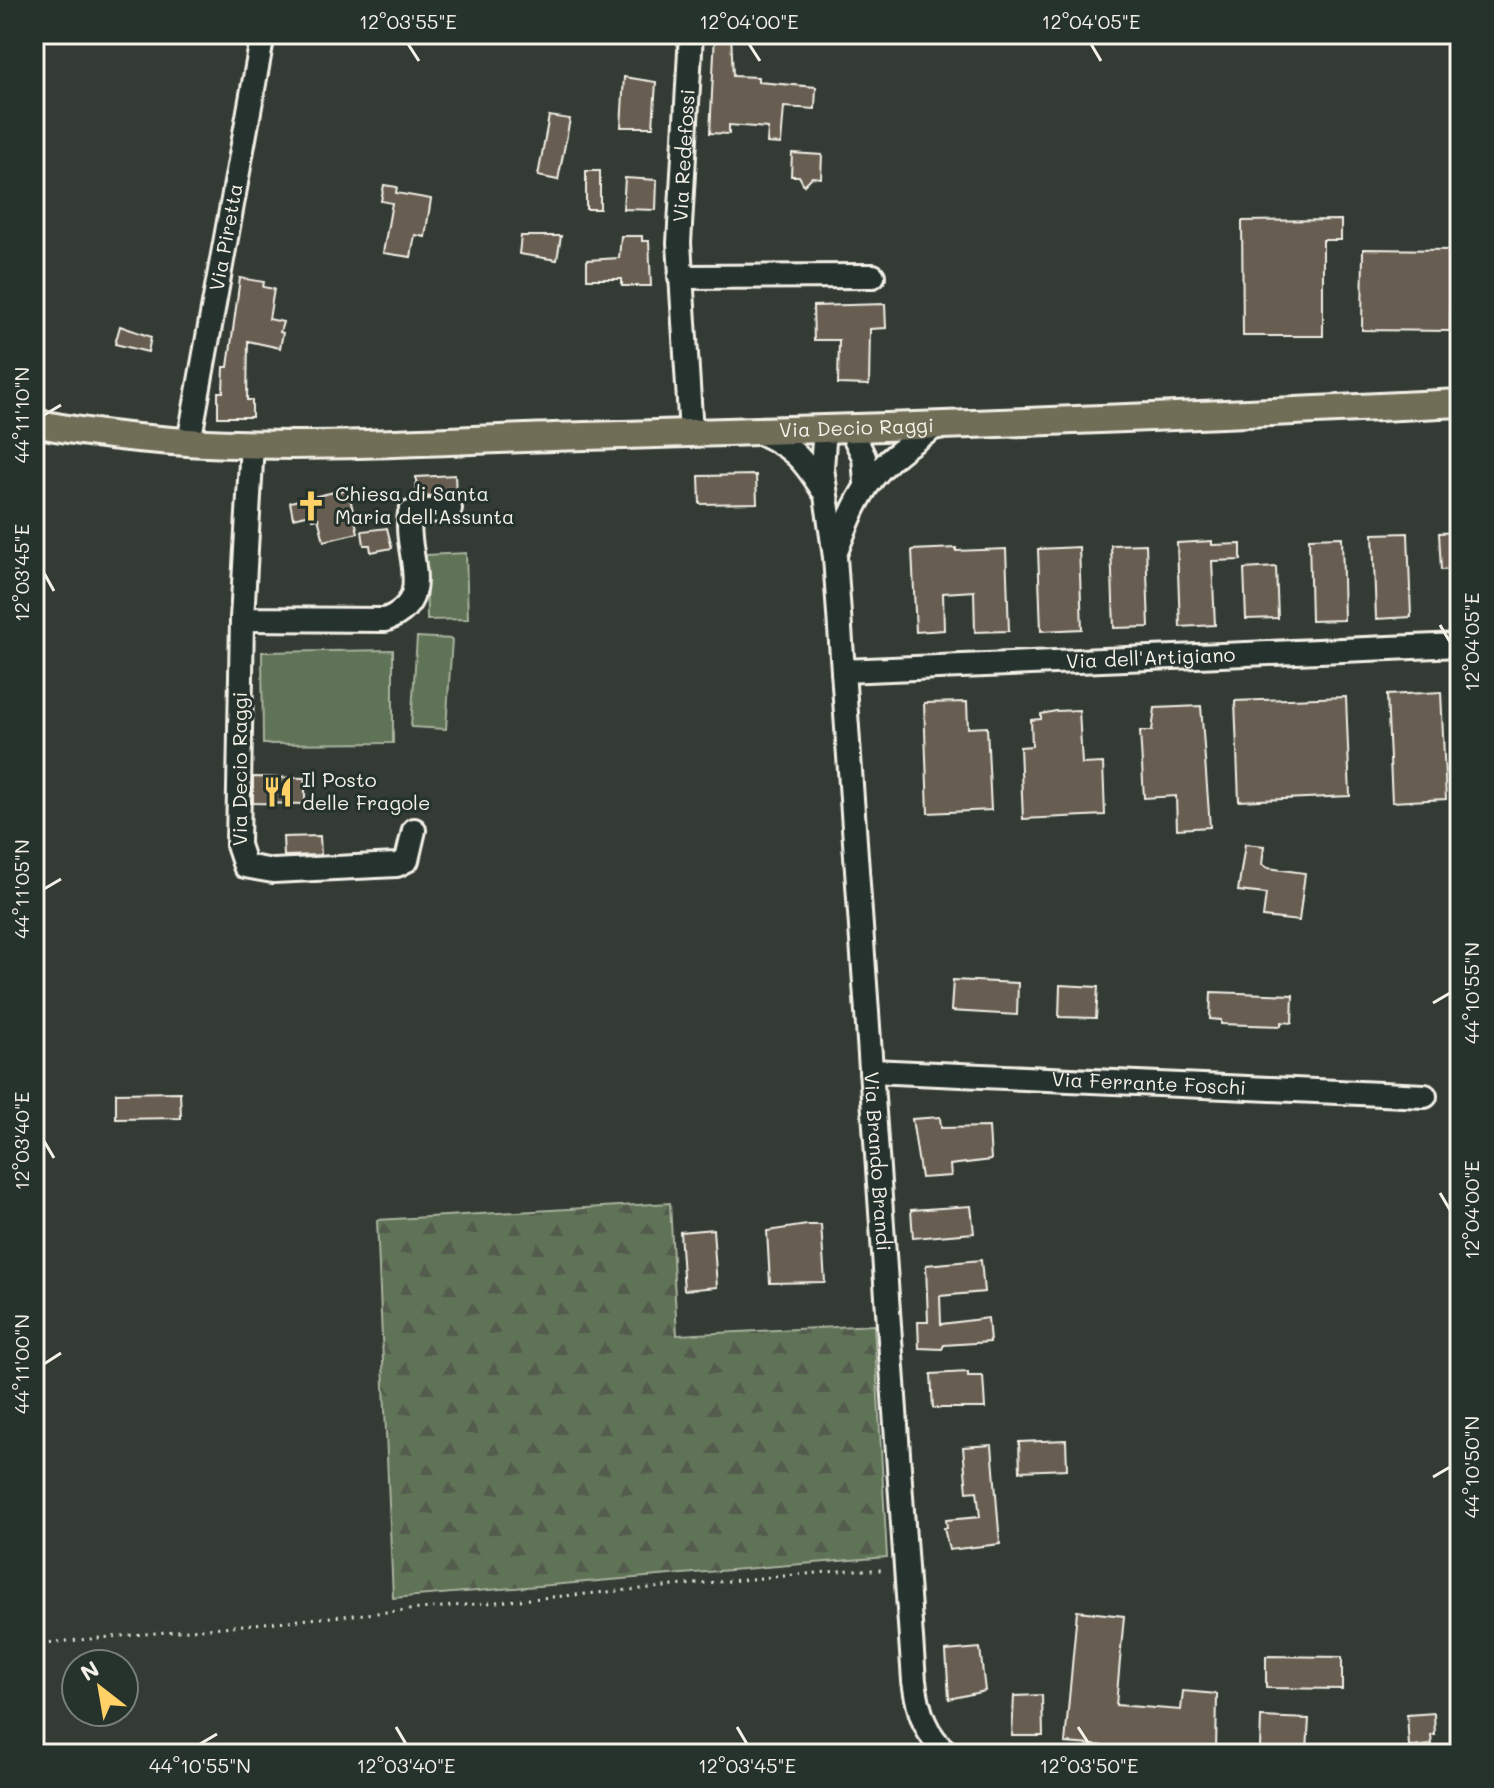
<svg xmlns="http://www.w3.org/2000/svg" width="1494" height="1788" font-family="Mali,sans-serif">
  <style>
    .grass { fill: #5f7356; stroke: #aab29f; stroke-width: 2 }
    .forest { fill: url(#forest-firs); stroke: #aab29f; stroke-width: 2 }
    .building { fill: #675d51; stroke: #f4f1e8; stroke-width: 2 }
    .lines { fill: none; stroke-linecap: round; stroke-linejoin: round }
    .minor-casing { stroke: #f4f1e8; stroke-width: 28 }
    .major-casing { stroke: #f4f1e8; stroke-width: 32 }
    .path { stroke: #f4f1e8; stroke-width: 3; stroke-dasharray: 2 6; stroke-linecap: butt }
    .minor { stroke: #26332d; stroke-width: 22 }
    .major { stroke: #716e59; stroke-width: 26 }
    .ticks { fill: none; stroke: #f4f1e8; stroke-width: 3 }
    .labels { text-anchor: middle; stroke-width: 6; stroke-linejoin: round; paint-order: stroke }
    .street-label { font-size: 20px; fill: #f4f1e8; stroke: #26332d }
    .poi-label { font-size: 20px; fill: #f4f1e8; stroke: #26332d; text-anchor: start }
    .neatline { fill: none; stroke: #f4f1e8; stroke-width: 3 }
    .ticks-label { font-size: 20px; text-anchor: middle; fill: #f4f1e8 }
  </style>
  <defs>
    <pattern id="forest-firs" width="22" height="20" patternUnits="userSpaceOnUse" patternTransform="scale(2)"><rect width="22" height="20" fill="#5f7356"/><path d="M5 1l3.5 6h-7zM16 11l3.5 6h-7z" fill="#535b4d"/></pattern>
  </defs>
  <rect width="100%" height="100%" fill="#333b34"/>
  <filter id="ink" filterUnits="userSpaceOnUse"><feTurbulence type="fractalNoise" baseFrequency=".0125" numOctaves="2"/><feDisplacementMap in="SourceGraphic" scale="16" xChannelSelector="R" yChannelSelector="G"/><feConvolveMatrix kernelMatrix="1 2 1 2 8 2 1 2 1" color-interpolation-filters="sRGB"/></filter>
  <g filter="url(#ink)">
    <!-- grass -->
    <path class="grass" d="M466,553L468,619L427,620L426,555Z
      M417,637L452,639L446,729L411,727Z
      M393,650V743L263,744L262,652Z"/>
    <!-- forest -->
    <path class="forest" d="M670,1203L677,1335L874,1325L887,1557L393,1598L377,1220Z"/>
    <!-- building -->
    <path class="building" d="M715,34H731L733,76L758,77V82L816,87L815,109L784,107L781,144L767,143L768,128L729,125V134L710,133Z
      M624,77L656,82L653,127H621Z
      M549,116L570,119L558,180L538,176Z
      M792,153L822,155L821,178L812,177L804,185L799,176H791Z
      M586,171H600V209H586Z
      M625,178L657,180L656,210L623,209Z
      M384,185L397,187L396,193L431,199L425,237L415,235L411,257L383,253L392,203L381,201Z
      M1341,220V240H1323V336H1243L1242,221Z
      M521,236H561L557,260L519,254Z
      M621,236H642V241H649L651,286H622V279H587V260L619,258Z
      M1363,249L1452,250L1450,331L1362,330Z
      M240,278L264,282L263,287L274,289L269,319L283,322L280,332L283,333L280,348L248,341L247,400H252V417H218V392H223L224,367H228Z
      M885,304L886,328L870,329L869,385L838,384L839,340H814L813,306Z
      M120,326L151,337L148,352L115,344Z
      M455,475L456,495L417,497L416,477Z
      M756,475L757,503L700,504L699,476Z
      M348,489L358,533L324,541L318,518L312,519L311,514L293,518L290,502Z
      M387,528L392,548L371,552L370,545H364L362,531Z
      M1460,532V569L1441,570L1439,533Z
      M1408,533L1411,617L1376,619L1373,534Z
      M1342,537L1344,620L1311,621L1309,538Z
      M1212,541V545L1241,544V560L1212,561L1215,625L1180,627L1177,543Z
      M1146,544L1149,627L1114,628L1111,545Z
      M1079,547L1082,629L1041,631L1038,549Z
      M956,548V551L1006,549L1009,631L975,632L974,591L943,593L944,630L916,632L912,550Z
      M1276,567L1278,618L1246,619L1244,569Z
      M1441,692L1446,799L1392,802L1387,695Z
      M1346,697L1350,796L1239,801L1235,701Z
      M967,702L968,728L987,727L991,810L928,813L924,703Z
      M1201,706L1210,827L1177,829L1176,796L1144,798L1140,731H1152L1155,708Z
      M1079,710L1082,764L1103,763L1105,815L1023,819L1020,747L1032,746L1031,720L1041,719V714L1056,711Z
      M253,777L305,778V804L253,803Z
      M320,836L321,855L284,856L283,837Z
      M1245,844L1264,846L1262,865L1268,868L1305,873L1299,921L1263,917L1266,894L1238,891Z
      M953,980L1018,983L1017,1015L951,1011Z
      M1060,985L1098,987L1096,1018L1059,1017Z
      M1211,992L1293,995L1292,1023L1281,1022V1026L1221,1024V1020L1210,1019Z
      M180,1092L181,1118L116,1119V1093Z
      M940,1117L941,1128L989,1127L991,1160L950,1165L951,1176L921,1178L912,1119Z
      M971,1206L974,1233L913,1238L911,1210Z
      M807,1225H821L825,1282L770,1283L767,1231Z
      M713,1229L717,1287L684,1290L680,1232Z
      M981,1260L984,1292L940,1296L941,1324L988,1318L990,1342L944,1345L942,1349L919,1348L918,1322H928L926,1265Z
      M968,1372V1376H983L985,1408H933L931,1374Z
      M1066,1440L1067,1469L1020,1471L1019,1442Z
      M992,1445L1000,1544L949,1550L944,1528H947L946,1520L980,1517L977,1491L967,1492L963,1447Z
      M1077,1611L1124,1616L1116,1705L1181,1710L1183,1691L1217,1694L1216,1754L1065,1743Z
      M980,1648L985,1691L949,1699L946,1651Z
      M1266,1656L1342,1657V1689L1266,1688Z
      M1042,1695L1043,1736H1012L1014,1696Z
      M1434,1713L1435,1735H1431L1432,1745L1409,1747L1407,1715Z
      M1261,1717L1309,1719L1307,1750H1303V1754H1266V1749L1260,1748Z"/>
    <g class="lines">
      <!-- minor casing -->
      <g class="minor-casing">
        <g id="minor">
          <path d="M680,277L873,276"/>
          <path id="s1" d="M825,428L822,468L835,557L914,1681C918,1710 925,1736 949,1754"/>
          <path d="M850,428L864,457L866,482"/>
          <path d="M757,431C792,447 802,457 822,489"/>
          <path id="s2" d="M691,433L679,243L691,34"/>
          <path id="s3" d="M189,442L263,34"/>
          <path d="M252,444L242,619L385,620C438,600 403,554 410,513L450,509"/>
          <path d="M836,552C862,482 876,464 940,424"/>
          <path d="M242,619L238,845L245,866L273,871L397,865L407,860L414,830"/>
          <path id="s4" d="M843,671L1460,645"/>
          <path id="s5" d="M871,1071L1425,1096"/>
        </g>
      </g>
      <!-- major casing -->
      <g class="major-casing">
        <g id="major">
          <path id="s6" d="M34,423C215,459 402,441 585,436C877,428 1169,418 1460,403"/>
        </g>
      </g>
      <!-- path -->
      <path class="path" d="M34,1644L850,1570H886"/>
      <!-- minor -->
      <use href="#minor" class="minor"/>
      <!-- major -->
      <use href="#major" class="major"/>
    </g>
  </g>
  <!-- ticks -->
  <path class="ticks" d="M408,44L419,61M749,44L760,61M1091,44L1101,61M44,415L61,405M44,573L54,591M1440,625L1450,642M44,889L61,879M1433,1003L1450,993M44,1141L54,1158M1440,1193L1450,1210M44,1364L61,1353M1433,1477L1450,1467M396,1727L406,1744M737,1727L747,1744M1078,1727L1089,1744M200,1744L217,1734"/>
  <!-- icons -->
  <defs>
    <g id="church-bare" transform="scale(2.4)"><path d="M-1.2-6h2.4v3.5h3.3v2.4h-3.3V6h-2.4V-.1h-3.3v-2.4h3.3Z" fill="#ffd166" stroke="#26332d" stroke-width="2.5" paint-order="stroke"/></g>
    <g id="restaurant-bare" transform="scale(2.4)"><path d="M-5-6h1v4h1v-4h1v4h1v-4h1v5L-1.5 .5V6h-2V.5L-5-1ZM5-6V6H3V1.5H1.5Q1.5-4 5-6Z" fill="#ffd166" stroke="#26332d" stroke-width="2.5" paint-order="stroke"/></g>
  </defs>
  <g fill-rule="evenodd">
    <use href="#church-bare" x="311" y="506"/>
    <use href="#restaurant-bare" x="278" y="792"/>
  </g>
  <g class="labels">
    <!-- street labels -->
    <g class="street-label">
      <text dy="7" stroke="none"><textPath href="#s2" startOffset="278">Via Redefossi</textPath></text>
      <text dy="7" stroke="none"><textPath href="#s3" startOffset="208">Via Piretta</textPath></text>
      <text dy="7" stroke="none"><textPath href="#s6" startOffset="824">Via Decio Raggi</textPath></text>
      <text dy="7" stroke="none"><textPath href="#s4" startOffset="308">Via dell'Artigiano</textPath></text>
      <text transform="translate(240 769) rotate(-90)" y="7">Via Decio Raggi</text>
      <text dy="7" stroke="none"><textPath href="#s5" startOffset="278">Via Ferrante Foschi</textPath></text>
      <text dy="7" stroke="none"><textPath href="#s1" startOffset="736">Via Brando Brandi</textPath></text>
    </g>
    <!-- poi labels -->
    <g class="poi-label">
      <text x="335" y="501">Chiesa di Santa<tspan x="335" dy="23">Maria dell'Assunta</tspan></text>
      <text x="302" y="787">Il Posto<tspan x="302" dy="23">delle Fragole</tspan></text>
    </g>
  </g>
  <!-- margin -->
  <rect width="1494" height="1788" fill="none" stroke="#26332d" stroke-width="88"/>
  <!-- north arrow -->
  <g transform="translate(100 1688) rotate(329)"><circle r="38" fill="#26332d" stroke="#787f78" stroke-width="2"/>
  <path d="M0-6L14 30L0 20L-14 30Z" fill="#ffd166"/>
  <text y="-12" font-size="22" font-weight="bold" text-anchor="middle" fill="#f4f1e8">N</text>
  </g>
  <rect x="44" y="44" width="1406" height="1700" class="neatline"/>
  <g class="ticks-label">
    <text x="408" y="29">12°03'55"E</text>
    <text x="749" y="29">12°04'00"E</text>
    <text x="1091" y="29">12°04'05"E</text>
    <text transform="translate(22 415) rotate(-90)" y="7">44°11'10"N</text>
    <text transform="translate(22 573) rotate(-90)" y="7">12°03'45"E</text>
    <text transform="translate(1472 642) rotate(-90)" y="7">12°04'05"E</text>
    <text transform="translate(22 889) rotate(-90)" y="7">44°11'05"N</text>
    <text transform="translate(1472 993) rotate(-90)" y="7">44°10'55"N</text>
    <text transform="translate(22 1141) rotate(-90)" y="7">12°03'40"E</text>
    <text transform="translate(1472 1210) rotate(-90)" y="7">12°04'00"E</text>
    <text transform="translate(22 1364) rotate(-90)" y="7">44°11'00"N</text>
    <text transform="translate(1472 1467) rotate(-90)" y="7">44°10'50"N</text>
    <text x="200" y="1773">44°10'55"N</text>
    <text x="406" y="1773">12°03'40"E</text>
    <text x="747" y="1773">12°03'45"E</text>
    <text x="1089" y="1773">12°03'50"E</text>
  </g>
</svg>
